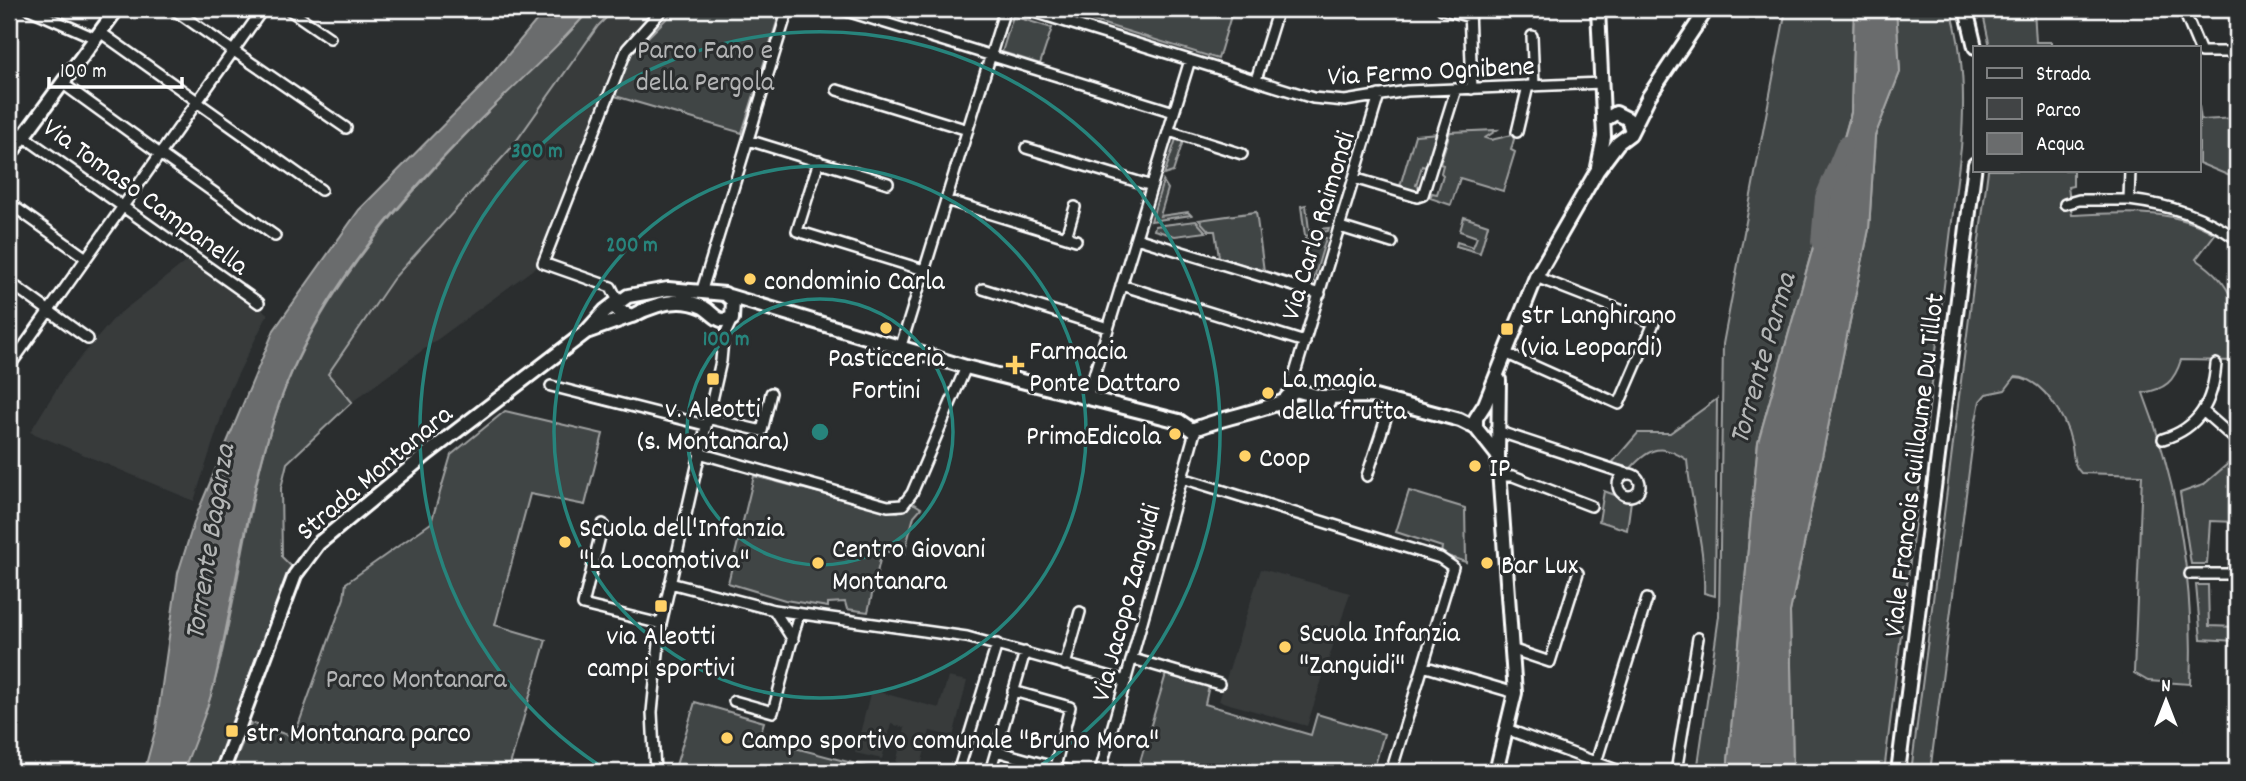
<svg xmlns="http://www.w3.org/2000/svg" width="2246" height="781" font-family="Dekko,sans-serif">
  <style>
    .built { fill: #373a3b }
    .green { fill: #414445; stroke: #a0a2a2; stroke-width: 2 }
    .water { fill: #6a6c6d; stroke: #a6a7a7; stroke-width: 2 }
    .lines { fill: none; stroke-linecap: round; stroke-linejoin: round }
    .river { stroke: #6a6c6d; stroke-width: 16 }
    .street-casing { stroke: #fff; stroke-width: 14 }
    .secondary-casing { stroke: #fff; stroke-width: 18 }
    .street { stroke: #2a2d2e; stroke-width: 9 }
    .secondary { stroke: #2a2d2e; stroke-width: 12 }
    .ring { fill: none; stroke: #27847c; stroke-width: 3.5 }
    .poi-dot { fill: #ffd166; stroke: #2a2d2e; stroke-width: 2.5 }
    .labels { text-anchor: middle; stroke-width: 6; stroke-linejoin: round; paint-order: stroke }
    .park-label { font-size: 28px; fill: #b3b4b5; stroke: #2a2d2e }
    .street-label { font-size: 28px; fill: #fff; stroke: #2a2d2e }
    .poi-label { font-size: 28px; fill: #fff; stroke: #2a2d2e; text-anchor: start }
    .water-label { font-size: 30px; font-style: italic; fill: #b4b6b6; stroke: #2a2d2e }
    .centre { fill: #27847c; stroke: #2a2d2e; stroke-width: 3.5 }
    .ring-label { font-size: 21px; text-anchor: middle; font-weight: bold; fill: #27847c; stroke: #2a2d2e; stroke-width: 6; stroke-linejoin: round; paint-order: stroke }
  </style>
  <rect width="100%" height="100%" fill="#2a2d2e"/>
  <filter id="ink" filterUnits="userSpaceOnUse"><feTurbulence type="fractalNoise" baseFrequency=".0143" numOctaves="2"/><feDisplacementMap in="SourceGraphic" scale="14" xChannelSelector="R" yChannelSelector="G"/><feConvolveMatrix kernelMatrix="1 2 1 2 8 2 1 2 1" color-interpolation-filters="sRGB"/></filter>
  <g filter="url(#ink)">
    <!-- built -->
    <path class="built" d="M615,9H659L619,47L539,265L352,402L328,374L393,279L512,147L598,26Z
      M189,259L268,314L230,390L194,501L30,432L64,377L115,317Z
      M1261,569L1350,593L1307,726L1219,701Z
      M948,677L967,681L953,737L930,731L920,769L896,762L905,728L891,724L882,759L855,753L871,690L939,708Z"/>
    <!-- green -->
    <path class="green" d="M590,9H615L598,26L512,147L393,279L328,374L352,402L287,463L281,488L282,557L300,575L244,733L225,772H182C193,744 205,716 213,688C244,579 248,464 297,361C343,264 419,182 493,106C526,73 560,44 590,9Z
      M676,9H781L742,133L615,96L630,55Z
      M1073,9H1233L1218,59L1071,14Z
      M1786,9H1854L1851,112L1758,442L1727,772H1697L1719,616L1723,344Z
      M1896,9H1951C1964,55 1965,100 1961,148L1884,772H1793L1790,612L1869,229L1875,136L1900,72Z
      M1982,9H2034L2036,42H2051V47H1990Z
      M1013,16L1052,28L1040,64L1002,52Z
      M2199,106L2201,120L2237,118V179L2199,163Z
      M1497,130L1485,138L1491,140L1512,135L1514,139L1511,150L1515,152L1503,191L1460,178L1451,205L1430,198L1432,193L1437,194L1443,175L1441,173L1443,165L1440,164L1450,132Z
      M1440,133L1426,167L1422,166L1416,185L1422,187L1421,190L1415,193L1400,186L1415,135Z
      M1176,139L1183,141L1173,172L1164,175Z
      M1988,170H2073V186L2068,187L2072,215C2122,213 2171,207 2215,234L2196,259C2240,288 2237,313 2237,361L2181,360C2174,382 2165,389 2143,393C2178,483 2195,588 2190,684L2148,681L2134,673L2142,475L2081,473C2072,465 2074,453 2071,442C2066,418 2042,377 2015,377L2005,390L1986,394L1980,401L1975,425L1930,772H1911Z
      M1163,181L1168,189L1160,216L1188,212L1191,215L1151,221Z
      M1306,205L1309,230L1329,228L1328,231L1305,236L1301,206Z
      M1256,212L1264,271L1219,257L1215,231H1209L1199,220Z
      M1464,217L1488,225L1480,253L1456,246L1457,242L1473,247L1477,237L1460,231Z
      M1196,221L1206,232L1175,236L1154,230L1155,226Z
      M1317,237L1326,238L1312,285L1305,239Z
      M1717,399L1715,596L1704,593C1706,548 1691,505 1687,460C1662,443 1650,447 1631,468L1612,463L1638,433H1670Z
      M505,411L603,434L585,505L530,494L495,625L546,640L508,772H230L251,723L294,737L344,598L346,583L431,523L451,455Z
      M2237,456V522L2210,521L2207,564H2191L2180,493L2203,485Z
      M754,476L889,511L898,512L913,503L921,508L914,516L904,554L882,551L868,612L847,609L845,602L828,603V607L785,600L728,583Z
      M1409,491L1465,508L1466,562L1441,554L1442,547L1396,532Z
      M1604,491L1631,501L1627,530L1599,521Z
      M2196,585H2208L2209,626L2237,627V641L2201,639Z
      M1166,674L1209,686L1205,704L1311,735L1317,714L1384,734L1373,772H1137Z
      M695,702L764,722L761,732L769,734L772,742L886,772H674Z"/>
    <!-- water -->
    <path class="water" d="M546,9H590C562,43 529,72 497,103C421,177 341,264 296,362C250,463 240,576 214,684C207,713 194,742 184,769L182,772H144L156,728L178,573L196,516L274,330L359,210L482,86Z
      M1854,9H1896L1900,72L1875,136L1869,229L1790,612L1793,772H1727L1758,442L1851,113Z"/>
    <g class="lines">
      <!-- river -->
      <path class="river" d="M1819,242L1823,197L1845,144"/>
      <!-- street casing -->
      <g class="street-casing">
        <path id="street" d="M29,9L95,38
          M173,9L233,51
          M288,9L330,38
          M840,9L1174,112
          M1024,9L1313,98L1345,101L1407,91L1602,83
          M1442,9L1470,17
          M1469,9L1472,89
          M2183,9L2201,52H2237
          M2234,9L2237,22
          M1061,20L1064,9
          M100,32L197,101
          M1532,36L1534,86
          M234,51L346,128
          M1256,80L1278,9
          M62,83L160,154
          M837,90L968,130
          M197,102L321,190
          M9,126L259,303
          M1169,131L1242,154
          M1517,132L1528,86
          M748,140L888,183
          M1026,148L1152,186
          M160,154L275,236
          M819,161L797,231L924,270
          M2130,170L2129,200C2170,205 2204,216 2237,239
          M1354,178L1417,197L1423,195L1456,89
          M946,200L1076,240
          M9,203L86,258
          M2065,204L2079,200H2129
          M1340,227L1392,243
          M1066,237L1075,207
          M1136,238L1320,294
          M9,282L88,339
          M1121,285L1305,342
          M983,289L1108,328
          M701,293L788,9
          M618,301L611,287L543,263L627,49L663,9
          M900,349L1005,9
          M1505,353L1619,404L1654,323L1536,277
          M9,367L263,9
          M551,386L705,425
          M1289,393L1379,95
          M1087,398L1190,60
          M2204,412L2237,441
          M707,418L762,431L771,393
          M1497,431L1627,474
          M2163,439C2200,428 2213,401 2216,364
          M699,453L888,506L903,505L912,493L966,367
          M1618 485a11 11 0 1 1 22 0a11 11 0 1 1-22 0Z
          M1367,476L1392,400
          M1500,476H1513L1591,506
          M1182,478L1440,558L1453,567L1391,772
          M603,524L583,605L661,624
          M2190,574H2227L2237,571
          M670,583L774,610L967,637L1126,681
          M774,610L793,640
          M1514,650L1550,662L1578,573
          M1133,659L1219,684
          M1065,665L1080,612
          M1423,666L1515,693
          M1013,691L1070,707L1055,767
          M734,701L773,712L799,614
          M1509,730L1622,772
          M996,751L1072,772
          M655,772L652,712L661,624L721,361L723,339L732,319
          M958,772L997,644
          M990,772L1025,652
          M1100,772L1196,428
          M1593,772L1647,599
          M1676,772L1698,638"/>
      </g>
      <!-- secondary casing -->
      <g class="secondary-casing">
        <path id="secondary" d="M1966,9L1975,47
          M1603,121L1616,113L1628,119L1631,128
          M9,156L117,9
          M1598,167L1604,137L1598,9
          M668,289L725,294L733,301L732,319L721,320C714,317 710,311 703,307C679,296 652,305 632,316L618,311L617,304L628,296Z
          M729,296L966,367L1179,421L1192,430C1222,417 1256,413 1287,400
          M589,331L631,316
          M1291,407L1287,397L1295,390L1321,397L1371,396L1460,420L1476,428L1498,456
          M1284,410L1328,403
          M1476,428V418L1485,404L1536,277L1597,171L1618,143L1630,134L1649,96L1707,9
          M222,772L295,575L318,544L428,453L586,332L605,311L618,301
          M1496,772L1515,693L1498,456L1499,380
          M1898,772L1975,164"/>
      </g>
      <!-- street -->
      <use href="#street" class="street"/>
      <!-- secondary -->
      <use href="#secondary" class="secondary"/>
    </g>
  </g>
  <!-- distance rings -->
  <g class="ring">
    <circle cx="820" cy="432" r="133"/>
    <circle cx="820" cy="432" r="266"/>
    <path d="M608 771A400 400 0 1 1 1032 771"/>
  </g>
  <!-- markers -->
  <g class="poi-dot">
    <circle cx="750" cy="279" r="7"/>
    <circle cx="886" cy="328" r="7"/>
    <rect x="1500" y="322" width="14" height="14" rx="3.5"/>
    <path d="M1011.5 354.5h7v7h7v7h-7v7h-7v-7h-7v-7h7z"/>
    <rect x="706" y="372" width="14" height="14" rx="3.5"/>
    <circle cx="1268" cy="393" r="7"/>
    <circle cx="1175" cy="434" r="7"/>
    <circle cx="1245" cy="456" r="7"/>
    <circle cx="1475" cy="466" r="7"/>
    <circle cx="565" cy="542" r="7"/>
    <circle cx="818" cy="563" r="7"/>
    <circle cx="1487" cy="563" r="7"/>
    <rect x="654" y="599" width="14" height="14" rx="3.5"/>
    <circle cx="1285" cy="647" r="7"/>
    <rect x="225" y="724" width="14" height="14" rx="3.5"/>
    <circle cx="727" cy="738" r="7"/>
  </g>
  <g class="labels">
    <!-- park labels -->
    <g class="park-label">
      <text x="705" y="58">Parco Fano e<tspan x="705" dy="32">della Pergola</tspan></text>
      <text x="416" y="687">Parco Montanara</text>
    </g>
    <!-- street labels -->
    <g class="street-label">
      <text transform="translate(1431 69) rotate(-3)" y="10">Via Fermo Ognibene</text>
      <text transform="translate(147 195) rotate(36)" y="10">Via Tomaso Campanella</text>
      <text transform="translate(1316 225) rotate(-73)" y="10">Via Carlo Raimondi</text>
      <text transform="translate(1912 465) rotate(-83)" y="10">Viale Francois Guillaume Du Tillot</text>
      <text transform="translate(373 471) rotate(-40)" y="10">Strada Montanara</text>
      <text transform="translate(1124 602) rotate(-75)" y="10">Via Jacopo Zanguidi</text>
    </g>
    <!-- poi labels -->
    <g class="poi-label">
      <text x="764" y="289">condominio Carla</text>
      <text x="1521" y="323">str Langhirano<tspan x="1521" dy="32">(via Leopardi)</tspan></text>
      <text x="1029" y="359">Farmacia<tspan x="1029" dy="32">Ponte Dattaro</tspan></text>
      <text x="886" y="366" text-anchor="middle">Pasticceria<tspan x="886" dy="32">Fortini</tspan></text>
      <text x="1282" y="387">La magia<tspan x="1282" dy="32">della frutta</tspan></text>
      <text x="713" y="417" text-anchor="middle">v. Aleotti<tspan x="713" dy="32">(s. Montanara)</tspan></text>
      <text x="1161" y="444" text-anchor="end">PrimaEdicola</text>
      <text x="1259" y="466">Coop</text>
      <text x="1489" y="476">IP</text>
      <text x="579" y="536">Scuola dell'Infanzia<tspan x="579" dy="32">"La Locomotiva"</tspan></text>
      <text x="832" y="557">Centro Giovani<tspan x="832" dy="32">Montanara</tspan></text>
      <text x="1501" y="573">Bar Lux</text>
      <text x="1299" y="641">Scuola Infanzia<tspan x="1299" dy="32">"Zanguidi"</tspan></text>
      <text x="661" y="644" text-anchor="middle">via Aleotti<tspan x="661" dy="32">campi sportivi</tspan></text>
      <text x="246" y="741">str. Montanara parco</text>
      <text x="741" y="748">Campo sportivo comunale "Bruno Mora"</text>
    </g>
    <!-- water labels -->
    <g class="water-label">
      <text transform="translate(1761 358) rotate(-74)" y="10">Torrente Parma</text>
      <text transform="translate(208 542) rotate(-81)" y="10">Torrente Baganza</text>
    </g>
  </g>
  <circle cx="820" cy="432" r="10" class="centre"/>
  <g class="ring-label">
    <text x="537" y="157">300 m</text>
    <text x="632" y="251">200 m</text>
    <text x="726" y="345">100 m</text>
  </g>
  <!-- margin -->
  <rect width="2246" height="781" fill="none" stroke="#2a2d2e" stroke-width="35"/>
  <rect x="18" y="18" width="2211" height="746" fill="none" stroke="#fff" stroke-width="2.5" filter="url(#ink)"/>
  <!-- legend -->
  <rect x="1973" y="46" width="228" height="126" fill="#2a2d2e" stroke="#7f8182" stroke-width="2"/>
  <rect x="1987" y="68" width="35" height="10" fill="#2a2d2e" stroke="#7f8182" stroke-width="2"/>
  <text x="2036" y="80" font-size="21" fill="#ffffff">Strada</text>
  <rect x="1987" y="98" width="35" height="21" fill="#414445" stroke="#7f8182" stroke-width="2"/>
  <text x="2036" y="116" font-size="21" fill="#ffffff">Parco</text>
  <rect x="1987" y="133" width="35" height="21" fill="#6a6c6d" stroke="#7f8182" stroke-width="2"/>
  <text x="2036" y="150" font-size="21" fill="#ffffff">Acqua</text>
  <!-- north arrow -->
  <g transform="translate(2166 701)" stroke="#2a2d2e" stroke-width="5" paint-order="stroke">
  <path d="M0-5L12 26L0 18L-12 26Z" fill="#ffffff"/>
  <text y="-10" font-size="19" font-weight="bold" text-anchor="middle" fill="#ffffff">N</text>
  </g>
  <!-- scale -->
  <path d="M49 77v10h133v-10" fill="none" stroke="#ffffff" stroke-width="3.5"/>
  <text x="60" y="77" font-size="21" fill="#ffffff" stroke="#2a2d2e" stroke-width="5" paint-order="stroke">100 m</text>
</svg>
